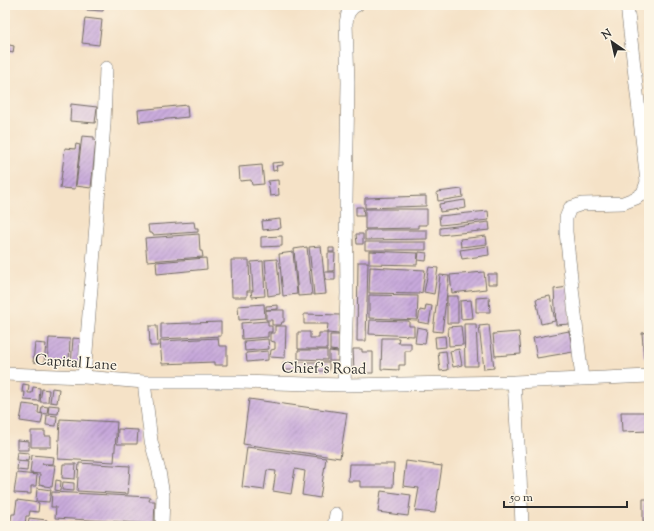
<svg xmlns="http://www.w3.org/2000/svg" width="654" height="531" font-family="'Sorts Mill Goudy',serif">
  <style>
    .building { fill: url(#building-hatch) }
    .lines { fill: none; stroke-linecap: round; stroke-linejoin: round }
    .minor-casing { stroke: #726b62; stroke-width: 14 }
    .minor { stroke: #fff; stroke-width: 13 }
    .labels { text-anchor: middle; stroke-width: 3; stroke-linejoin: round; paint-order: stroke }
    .street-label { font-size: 15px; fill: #2b2b2b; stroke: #fcf5e5 }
  </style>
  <defs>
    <pattern id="building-hatch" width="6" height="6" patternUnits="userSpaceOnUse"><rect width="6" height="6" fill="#c8a9db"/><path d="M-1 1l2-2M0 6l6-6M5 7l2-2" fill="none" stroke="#a38ab2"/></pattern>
  </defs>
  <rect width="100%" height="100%" fill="#fcf5e5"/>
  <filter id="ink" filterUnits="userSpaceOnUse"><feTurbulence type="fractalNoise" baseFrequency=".025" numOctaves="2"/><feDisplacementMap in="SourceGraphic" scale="8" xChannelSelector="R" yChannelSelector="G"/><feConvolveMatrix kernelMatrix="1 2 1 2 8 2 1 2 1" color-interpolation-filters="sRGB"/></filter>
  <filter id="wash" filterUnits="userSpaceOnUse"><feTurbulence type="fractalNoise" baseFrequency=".012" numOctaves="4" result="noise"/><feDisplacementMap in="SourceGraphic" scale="16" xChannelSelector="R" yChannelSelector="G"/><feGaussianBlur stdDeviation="0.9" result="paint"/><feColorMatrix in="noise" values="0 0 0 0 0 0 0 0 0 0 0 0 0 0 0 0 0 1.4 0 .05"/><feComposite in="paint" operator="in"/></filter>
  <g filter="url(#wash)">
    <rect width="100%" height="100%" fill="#f5e2c7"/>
    <g id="blocks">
      <!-- building -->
      <path class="building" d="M88,5H104L103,11L87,10Z
        M85,18L102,20L99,45L82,43Z
        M5,44L14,46L13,53L5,51Z
        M71,104L97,107L95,123L70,121Z
        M187,105L188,117L139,122L138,110Z
        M82,136L94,137V140H96L91,188L76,186Z
        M76,144L80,145L75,189L60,188L65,148L75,149Z
        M283,162V165L276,166L277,170L273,171L272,163Z
        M262,165L264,184L252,185L251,180L240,181L239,167Z
        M278,180L279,195L270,196L268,181Z
        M462,189L463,197L438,201L437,192Z
        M426,196V206L365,208V198Z
        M465,200L466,208L440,212L439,204Z
        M356,207H363L364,216H356Z
        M365,209H427V225H418V228L365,229Z
        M488,211L489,220L440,225L439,216Z
        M280,219L281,228L263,230L262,221Z
        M194,222L195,228H198V232L153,235L152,233H149L148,225Z
        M489,222L490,230L440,235V228Z
        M365,230H427V239L365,240Z
        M199,234L200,251H202L203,257L147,261L145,238Z
        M356,234H363V244H357Z
        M282,236V246L261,247V237Z
        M486,236L487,244L461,247L460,239Z
        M365,242H426V250H365Z
        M321,246L326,294L314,295L309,247Z
        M488,246L489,255L462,259L460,250Z
        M307,247L312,295L298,296L294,249Z
        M329,248H334V252H329Z
        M369,251L418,253L417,265L369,264Z
        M293,252L297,294L283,296L279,254Z
        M419,252L427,253L426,261L418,260Z
        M328,253H335L334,271H328Z
        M206,258L207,269L157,274L156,262Z
        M277,259L280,294L268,296L265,260Z
        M231,260H249L250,291H247V297H232Z
        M263,261L265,296L252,297L251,291H253L251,262Z
        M358,262H368L366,341H357Z
        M370,267L425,270L422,293L419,292V294L369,293Z
        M429,267L438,268L434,294L424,292Z
        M325,272H335V280H326Z
        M484,272L486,289L452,293L450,275Z
        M488,274H497V284H488Z
        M440,275L449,276L442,332L433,331Z
        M568,287L570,324L556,325L554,289Z
        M369,295L418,296L417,320L369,318Z
        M447,296H458V323H447Z
        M550,296L555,321L541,324L536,299Z
        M489,297L490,312H476V298Z
        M471,300L473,318L461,319L460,301Z
        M264,304L265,318L239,320L238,306Z
        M278,305V309L266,310V306Z
        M426,305L432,306L429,324L418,322L420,310L425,311Z
        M266,310H284V322H282L281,325H272V320H266Z
        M304,314L340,315L339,334L327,333L328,324H304Z
        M370,320L409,321V326H414V336L369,334Z
        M268,321V326H272V332H268V337L242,339L241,323Z
        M221,322V336L161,339V324Z
        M464,324H476L478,366H465Z
        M489,325L494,368L484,369L479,326Z
        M149,326H157L158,346H150Z
        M275,326H286L285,358L270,357L271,350L275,349V342L270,341V333H275Z
        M461,326L463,345L449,346L448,327Z
        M417,327L427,329L425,344L415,343Z
        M569,331L573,352L537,358L533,338Z
        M298,332H310V338H319V333H327V349H298Z
        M519,332L521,354L495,356L493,334Z
        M649,332V358H644L642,333Z
        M330,335H340L339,351L330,350Z
        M445,336L446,347L436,348L435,337Z
        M49,338L70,339L69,364L47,363Z
        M73,338L84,339L82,365H71Z
        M218,338L219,346H227V365H214V362L162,364L160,341Z
        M382,338H399L398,343H411V351H405V365H399V370L381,369Z
        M268,339L269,349L245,351L244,341Z
        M35,343L46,344L44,363L33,362Z
        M353,349H362V352H373V373H354Z
        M459,349L462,365L453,367L450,351Z
        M298,350H327V360L298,359Z
        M268,351V360L247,362L246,353Z
        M329,351L338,352V361H329Z
        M446,351L448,370L440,371L438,352Z
        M283,362H296V370H283Z
        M297,362H329V371H297Z
        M23,384L29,385L28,393H32L33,387L40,388L39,401L24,400L25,392H22Z
        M52,388L59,389L57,403L50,402Z
        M42,389L49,390L48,402H40Z
        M249,399L347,413L340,458L243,444Z
        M23,404L39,406L38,413L43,414L41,424L20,421Z
        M49,405L59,406L58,414L48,413Z
        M42,406L48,407L47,414L41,413Z
        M621,412H649V431L622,432Z
        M47,415L57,416L56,426L46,425Z
        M60,419L117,422L114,462L58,459Z
        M118,429L138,430L137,444H117Z
        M31,431H45V436H51V447H31Z
        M17,440L29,441V450H17Z
        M247,447L326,458L320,498L302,495L305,471L295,469L291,494L273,491L276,471L267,470L264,490L242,487Z
        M17,452L29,453L28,461L16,460Z
        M32,455L54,457L53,464H42L55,465L52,487L44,486V485L39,484L40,474L30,473Z
        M18,461L28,462L27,471L17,470Z
        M406,461L442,466L435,513L415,511L419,488L403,486Z
        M79,463L130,466L128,494L77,491Z
        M63,464H76L75,479L62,478Z
        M349,464H394L393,487H360V481H348Z
        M17,473L37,475L36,486H31V494L14,493Z
        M56,480L61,481L60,491L55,490Z
        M63,482L74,483V491L62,490Z
        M37,488L51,490L49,502L36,501Z
        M381,491L411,495L408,516L378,512Z
        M52,492L150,497L149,501H155L154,524L55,518L56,507H51Z
        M643,499H649V521H643Z
        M17,500L39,503L38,512L30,511L29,516H26L25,526H10L12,514H15Z
        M29,518L47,520V526H28Z
        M51,522L99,525V526H50Z"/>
    </g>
  </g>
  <g filter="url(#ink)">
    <use href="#blocks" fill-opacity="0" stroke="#726b62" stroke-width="1"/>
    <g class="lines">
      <!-- minor casing -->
      <g class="minor-casing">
        <path id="minor" d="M5,374L84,377L144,382
          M84,377L104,124L106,68
          M582,379L566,232V218L570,208L582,204L623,203L636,198L643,193L647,182L627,5
          M514,382L520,475L522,526
          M344,385L347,293L346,201L348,82L346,23L348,13L353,7L357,5
          M162,526L163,495L159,471L151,441L144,382H239L344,385L514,382L649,376
          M334,526L336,514"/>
      </g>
      <!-- minor -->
      <use href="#minor" class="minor"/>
    </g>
  </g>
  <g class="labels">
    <!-- street labels -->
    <g class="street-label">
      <text transform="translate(76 362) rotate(4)" y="5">Capital Lane</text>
      <text transform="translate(324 368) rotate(1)" y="5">Chief's Road</text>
    </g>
  </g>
  <!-- margin -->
  <rect width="654" height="531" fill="none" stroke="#fcf5e5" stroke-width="20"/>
  <!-- north arrow -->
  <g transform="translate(612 42) rotate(326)" stroke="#fcf5e5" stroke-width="3" paint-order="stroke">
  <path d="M0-3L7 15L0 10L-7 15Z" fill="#2b2b2b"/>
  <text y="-6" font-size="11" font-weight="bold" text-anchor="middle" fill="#2b2b2b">N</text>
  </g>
  <!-- scale -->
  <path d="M504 501v6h123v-6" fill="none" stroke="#2b2b2b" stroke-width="2"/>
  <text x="510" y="501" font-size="12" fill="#2b2b2b" stroke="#fcf5e5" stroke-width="3" paint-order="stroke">50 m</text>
</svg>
